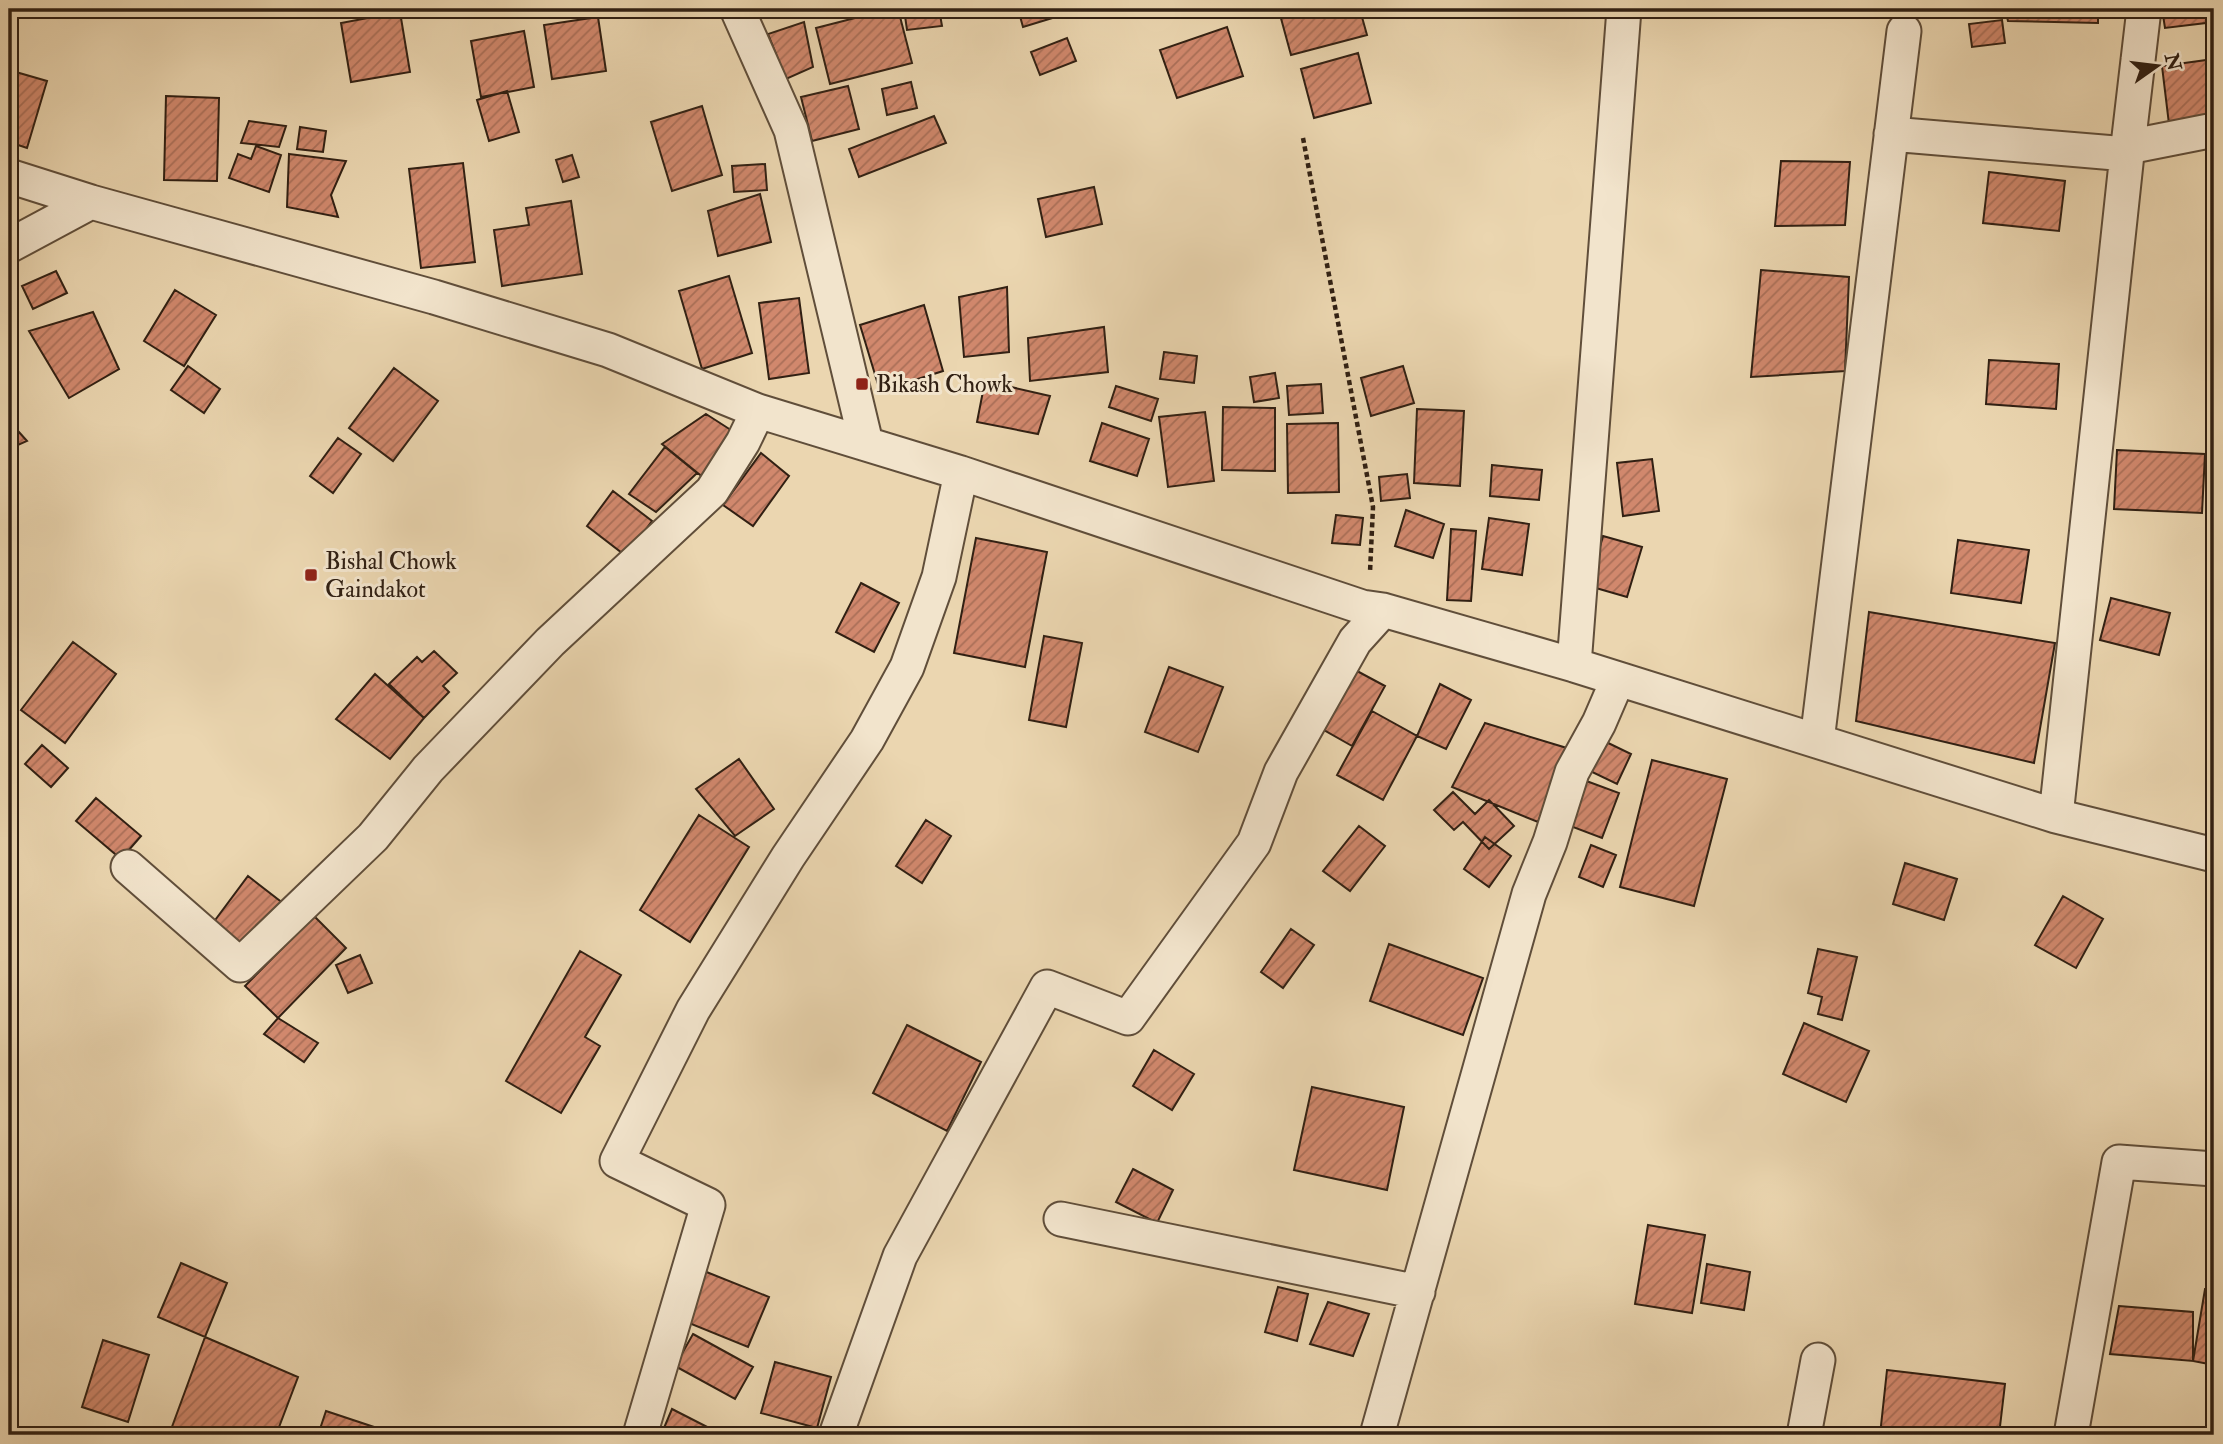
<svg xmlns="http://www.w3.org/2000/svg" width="2223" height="1444" font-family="'IM FELL Double Pica',serif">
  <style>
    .building { fill: url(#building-hatch); stroke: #312013; stroke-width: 2 }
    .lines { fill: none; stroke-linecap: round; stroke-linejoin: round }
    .street-casing { stroke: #604e3a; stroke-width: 37 }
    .path { stroke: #312013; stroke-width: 4.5; stroke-dasharray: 5 3.5; stroke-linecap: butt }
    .street { stroke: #f2e4cc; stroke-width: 33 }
    .poi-dot { fill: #8f2418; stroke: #f2e4cc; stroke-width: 2.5 }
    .labels { text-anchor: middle; stroke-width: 6; stroke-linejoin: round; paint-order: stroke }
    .poi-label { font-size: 24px; fill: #312013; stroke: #f2e4cc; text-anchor: start }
  </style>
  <defs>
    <pattern id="building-hatch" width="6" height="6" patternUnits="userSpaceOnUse" patternTransform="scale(1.75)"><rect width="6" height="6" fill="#d1886d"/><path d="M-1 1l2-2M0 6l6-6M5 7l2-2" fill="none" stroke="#aa6f58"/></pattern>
  </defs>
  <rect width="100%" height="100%" fill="#ebd6b0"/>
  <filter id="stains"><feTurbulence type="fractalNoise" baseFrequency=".00286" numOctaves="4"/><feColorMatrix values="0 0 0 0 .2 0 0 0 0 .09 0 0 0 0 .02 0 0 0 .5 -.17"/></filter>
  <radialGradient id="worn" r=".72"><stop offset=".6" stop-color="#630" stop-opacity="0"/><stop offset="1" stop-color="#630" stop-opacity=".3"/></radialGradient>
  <!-- building -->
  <path class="building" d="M890,9H898L912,63L830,84L816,28Z
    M904,9H939L942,26L907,30Z
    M1018,9H1071L1072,12L1023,27Z
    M1288,9H1344L1345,14L1360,10L1367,35L1291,55L1279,11Z
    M1967,9H2098V23L2008,21L2007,17L1967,15Z
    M2162,9H2214V22L2165,28Z
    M400,12L410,72L351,82L341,23Z
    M598,17L606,71L552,79L544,25Z
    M2002,20L2005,43L1972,47L1969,24Z
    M804,22L813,67L786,79L768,34Z
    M1227,27L1243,76L1177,98L1160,50Z
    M524,31L534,87L481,97L471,41Z
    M1067,38L1076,61L1040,75L1031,52Z
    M1358,53L1371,103L1314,118L1301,69Z
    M2214,59V118L2169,124L2162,66Z
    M9,70L47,81L27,148L9,142Z
    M911,82L917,108L887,115L882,89Z
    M848,86L859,129L812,141L801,97Z
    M507,91L519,132L489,141L477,100Z
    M166,96L219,98L217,181L164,180Z
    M702,106L722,175L672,191L651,122Z
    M934,116L946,143L859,177L849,149Z
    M249,121L286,126L279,147L241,143Z
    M300,127L326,131L323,152L297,149Z
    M256,146L281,155L269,192L229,178L238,154L251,159Z
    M289,154L346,161L331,195L338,217L287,207Z
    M572,155L579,177L563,182L556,160Z
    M1781,161L1850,162L1845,225L1775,226Z
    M463,163L475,262L421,268L409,169Z
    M765,164L767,190L734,192L732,166Z
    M1989,172L2065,181L2059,231L1983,223Z
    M1094,187L1102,224L1046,237L1038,199Z
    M760,194L771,242L718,256L708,211Z
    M571,201L582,274L502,286L494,230L529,225L526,208Z
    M1761,270L1849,277L1845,371L1751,377Z
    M56,271L67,293L33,309L22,286Z
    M729,276L752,353L702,369L679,291Z
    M1007,287L1009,352L964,357L959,297Z
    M175,290L216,315L184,366L144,341Z
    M799,298L809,373L769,379L759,303Z
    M924,305L943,371L880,391L860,325Z
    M93,312L119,369L69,398L29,331Z
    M1104,327L1108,372L1030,381L1028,338Z
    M1164,352L1197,356L1194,383L1160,379Z
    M1989,360L2059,364L2056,409L1986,404Z
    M188,366L220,389L204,413L171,390Z
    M1403,366L1414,403L1371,416L1361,378Z
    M394,368L438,401L393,461L349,428Z
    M1275,373L1279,398L1254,402L1250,377Z
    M985,381L1050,396L1038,434L977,422Z
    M1321,384L1323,413L1289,415L1287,386Z
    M1116,386L1158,399L1151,421L1109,407Z
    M1223,407L1275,408V471L1222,470Z
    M1417,409L1464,411L1460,486L1414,483Z
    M1205,412L1214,481L1168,487L1159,417Z
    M706,414L734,432L710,483L662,444Z
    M9,421L27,441L9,449Z
    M1102,423L1149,439L1137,476L1090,461Z
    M1338,423L1339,492L1288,493L1287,424Z
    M338,438L361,454L333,493L310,476Z
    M665,447L697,473L656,512L629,494Z
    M2117,450L2205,454L2202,513L2114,509Z
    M761,453L789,476L753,526L723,505Z
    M1652,459L1659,511L1623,516L1617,463Z
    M1492,465L1542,470L1539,500L1490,496Z
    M1407,474L1410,498L1381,501L1379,477Z
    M613,491L652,521L626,556L587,526Z
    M1406,510L1444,524L1433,558L1395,546Z
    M1336,515L1363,518L1360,545L1332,543Z
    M1489,518L1529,524L1522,575L1482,569Z
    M1451,529L1476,531L1471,601L1447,600Z
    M1603,536L1642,547L1627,597L1589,586Z
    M976,538L1047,552L1025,667L954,653Z
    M1958,540L2029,550L2021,603L1951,593Z
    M861,583L899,603L874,652L836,632Z
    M2111,598L2170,613L2159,655L2100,640Z
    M1869,612L2055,643L2034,763L1856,721Z
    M1044,636L1082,643L1066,727L1029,720Z
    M73,642L116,674L65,743L21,710Z
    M434,651L457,673L443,686L449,692L424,718L389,684L417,657L422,662Z
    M1169,667L1223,687L1198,752L1145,732Z
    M1357,671L1385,686L1352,746L1324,730Z
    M375,674L424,718L390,759L336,719Z
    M1440,684L1471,700L1446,749L1417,736Z
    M1372,711L1417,736L1383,800L1337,775Z
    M1485,723L1570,749L1538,822L1452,787Z
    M1602,740L1631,754L1617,784L1588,770Z
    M42,745L68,768L51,787L25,764Z
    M739,759L774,809L735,836L696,789Z
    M1652,760L1727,779L1694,906L1620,887Z
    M1581,779L1619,793L1602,838L1565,824Z
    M1453,792L1475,814L1489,800L1514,826L1489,849L1463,822L1454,830L1434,810Z
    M96,798L141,836L121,859L76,821Z
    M699,815L749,847L690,942L640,910Z
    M926,820L951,836L922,883L896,866Z
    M1359,826L1385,846L1350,891L1323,871Z
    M1485,837L1511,856L1489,887L1464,869Z
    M1591,845L1616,855L1603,887L1579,877Z
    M1905,863L1957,879L1944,920L1893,904Z
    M248,876L284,904L243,959L207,931Z
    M2063,896L2103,919L2076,968L2035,945Z
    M314,916L346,948L278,1018L245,986Z
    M1291,929L1314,945L1283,988L1261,972Z
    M1389,944L1483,978L1463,1035L1370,1001Z
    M1818,949L1857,957L1842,1020L1818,1014L1822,997L1808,993Z
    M580,951L621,975L585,1037L600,1046L561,1113L506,1081Z
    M360,955L372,983L348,993L336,965Z
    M278,1018L318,1043L304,1062L264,1034Z
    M1804,1023L1869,1051L1846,1102L1783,1074Z
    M907,1025L981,1062L947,1131L873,1093Z
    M1154,1050L1194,1074L1172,1110L1133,1086Z
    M1312,1087L1404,1107L1387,1190L1294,1170Z
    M1133,1169L1173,1190L1157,1223L1116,1202Z
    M1648,1225L1705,1235L1692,1313L1635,1304Z
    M181,1263L227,1283L205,1337L158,1317Z
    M1707,1264L1750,1272L1744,1310L1701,1303Z
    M704,1271L769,1297L748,1347L684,1321Z
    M1278,1287L1308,1294L1297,1341L1265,1332Z
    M2205,1289L2214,1290V1365L2193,1361Z
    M1328,1302L1369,1314L1353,1356L1310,1344Z
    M2119,1306L2193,1312V1361L2110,1354Z
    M693,1334L753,1367L735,1399L675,1366Z
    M205,1337L298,1377L276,1435H169Z
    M103,1340L149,1355L128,1422L82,1407Z
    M775,1362L831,1377L817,1428L761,1413Z
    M1887,1370L2005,1384L1999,1435H1880Z
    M672,1409L719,1433L718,1435H661Z
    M326,1411L389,1432L388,1435H318Z"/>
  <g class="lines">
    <!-- street casing -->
    <g class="street-casing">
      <path id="street" d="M737,9L791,130L866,443
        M1891,134L2127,154L2056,816
        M2128,147L2214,130
        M2127,154L2144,9
        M9,176L91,202L434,297L608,350L758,411L961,473L1362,607L1383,610L1574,665L2056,816L2214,855
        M9,246L91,202
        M1574,665L1624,9
        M1817,741L1904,31
        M128,867L240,965L373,837L428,769L550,642L712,491L743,442L758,411
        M1061,1219L1418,1292
        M640,1435L708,1205L617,1161L693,1010L788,857L867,740L907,667L939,577L961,473
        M836,1435L900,1256L1047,987L1128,1018L1254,843L1281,772L1355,641L1383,610
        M1377,1435L1529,894L1550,842L1572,772L1599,723L1618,679
        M1804,1435L1818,1360
        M2071,1435L2119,1162L2214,1169"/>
    </g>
    <!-- path -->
    <path class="path" d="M1303,138L1373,507L1370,572"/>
    <!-- street -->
    <use href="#street" class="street"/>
  </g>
  <!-- markers -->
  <g class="poi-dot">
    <rect x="855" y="377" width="14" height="14" rx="3.5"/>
    <rect x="304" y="568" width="14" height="14" rx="3.5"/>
  </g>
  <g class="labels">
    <!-- poi labels -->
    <g class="poi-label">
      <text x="876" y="392">Bikash Chowk</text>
      <text x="325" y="569">Bishal Chowk<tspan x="325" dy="28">Gaindakot</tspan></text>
    </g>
  </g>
  <!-- margin -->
  <rect width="2223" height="1444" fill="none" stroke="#ebd6b0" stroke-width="35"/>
  <rect x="10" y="10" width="2202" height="1423" fill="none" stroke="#312013" stroke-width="3.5"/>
  <rect x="18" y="18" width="2188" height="1409" fill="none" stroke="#312013" stroke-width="2"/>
  <!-- north arrow -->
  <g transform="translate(2157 66) rotate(76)" stroke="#f2e4cc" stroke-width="5" paint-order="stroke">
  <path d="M0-5L12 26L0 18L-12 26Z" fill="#312013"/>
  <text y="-10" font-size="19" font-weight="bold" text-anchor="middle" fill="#312013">N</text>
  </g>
  <rect width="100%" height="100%" filter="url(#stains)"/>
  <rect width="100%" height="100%" fill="url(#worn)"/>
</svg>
